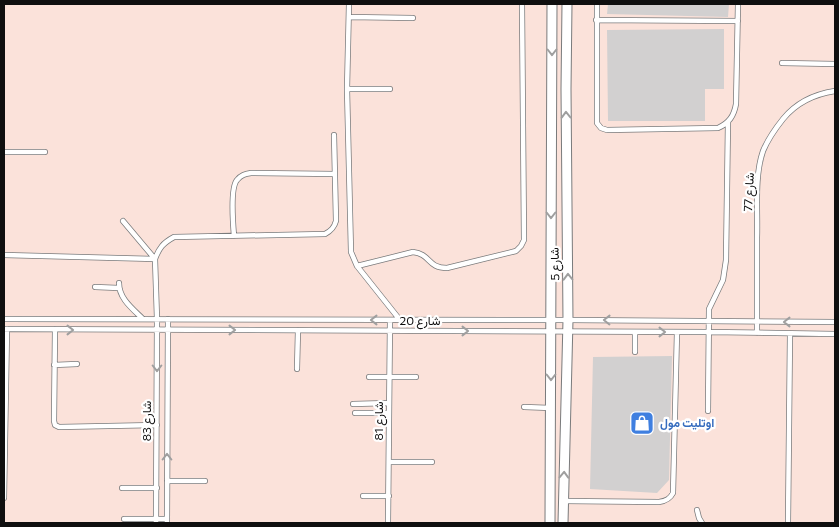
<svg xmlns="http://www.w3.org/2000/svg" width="839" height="527" font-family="Commissioner,Vazirmatn,sans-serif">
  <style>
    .industrial { fill: #fbe2da }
    .building { fill: #d2d0d0 }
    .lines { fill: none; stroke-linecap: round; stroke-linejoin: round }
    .service-casing { stroke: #7a7b7c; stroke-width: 6 }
    .minor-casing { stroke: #7a7b7c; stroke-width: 11 }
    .service { stroke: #fff; stroke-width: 4.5 }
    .minor { stroke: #fff; stroke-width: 9 }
    .oneway { stroke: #9f9f9f }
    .labels { text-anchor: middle; stroke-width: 4.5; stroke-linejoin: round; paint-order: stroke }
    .street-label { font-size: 12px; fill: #0f0f0f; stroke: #fff }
    .shop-label { font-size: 12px; font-weight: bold; fill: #366cbe; stroke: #fff; text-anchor: start }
  </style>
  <rect width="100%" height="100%" fill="#f1f2f3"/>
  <!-- industrial -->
  <path class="industrial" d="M4,4H835V523H4Z"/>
  <!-- building -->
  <path class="building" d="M608,4H729L728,17L607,14Z
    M724,29V89H705V121H608L607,30Z
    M672,356L669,480L657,493L590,489L593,357Z"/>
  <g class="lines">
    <!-- service casing -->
    <g class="service-casing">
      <path id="service" d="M349,4L347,89L351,252L357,266L400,320
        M597,4V123L601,128L607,130L718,128C729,123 734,116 736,104L738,4
        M349,17L413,18
        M596,20L738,21
        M782,63L835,64
        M347,89H390
        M4,152H45
        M123,221L155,259
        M234,236C233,224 230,188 237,180C241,175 245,174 251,173L335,174
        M4,255L155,259
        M357,266L413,252C431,254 427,268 447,268L516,251L521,246L524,240L522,4
        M119,283C119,299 133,309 143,319
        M95,287L119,288
        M4,319L568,320L835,322
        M4,329L709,332L835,334
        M55,329L54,421L55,425L59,427L157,425
        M757,333C757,302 757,270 757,238C758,211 754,177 763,151C768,139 775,129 783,119C796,103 815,94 835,91
        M635,352V332
        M54,365L77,364
        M297,369L298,330
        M369,377H416
        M353,404L389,403
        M524,407L551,408
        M708,411L709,309L723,280L726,260L728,122
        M355,413H389
        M389,462H432
        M167,481H205
        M122,488H157
        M363,496H389
        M4,498L7,329
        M563,501L659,502C666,501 670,499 673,493L677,332
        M697,510L699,518L702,523
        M124,519H167
        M156,523L157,319L155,259C159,248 163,243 174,237L325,234C331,231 334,228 336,221L334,135
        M167,523L168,319
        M388,523L390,320
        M788,523L790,334"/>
    </g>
    <!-- minor casing -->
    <g class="minor-casing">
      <path id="minor" d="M550,523L552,4
        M563,523L568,320L566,89L567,4"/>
    </g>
    <!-- service -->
    <use href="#service" class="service"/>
    <!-- minor -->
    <use href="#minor" class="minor"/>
  </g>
  <!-- one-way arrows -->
  <defs><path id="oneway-chevron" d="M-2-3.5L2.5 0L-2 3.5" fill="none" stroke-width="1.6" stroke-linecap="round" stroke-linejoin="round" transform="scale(1.25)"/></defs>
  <g class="oneway">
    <use href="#oneway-chevron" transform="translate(552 52) rotate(90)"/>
    <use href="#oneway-chevron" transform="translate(566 115) rotate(-91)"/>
    <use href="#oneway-chevron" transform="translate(551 215) rotate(90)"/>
    <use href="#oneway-chevron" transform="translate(568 277) rotate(-91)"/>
    <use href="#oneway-chevron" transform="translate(374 320) rotate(-180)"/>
    <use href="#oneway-chevron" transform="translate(607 320) rotate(-179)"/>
    <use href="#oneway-chevron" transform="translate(787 322) rotate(-180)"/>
    <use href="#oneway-chevron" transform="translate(70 330)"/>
    <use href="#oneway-chevron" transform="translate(232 330)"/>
    <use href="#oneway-chevron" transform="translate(465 331)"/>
    <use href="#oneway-chevron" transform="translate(662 332)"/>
    <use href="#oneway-chevron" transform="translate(157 368) rotate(90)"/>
    <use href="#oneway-chevron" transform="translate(551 377) rotate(90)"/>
    <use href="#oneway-chevron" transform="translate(167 457) rotate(-90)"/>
    <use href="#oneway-chevron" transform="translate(564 475) rotate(-88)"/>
  </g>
  <!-- icons -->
  <defs>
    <g id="shop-square" transform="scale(1.25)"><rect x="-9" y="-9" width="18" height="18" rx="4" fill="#3f7fe0" stroke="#fff"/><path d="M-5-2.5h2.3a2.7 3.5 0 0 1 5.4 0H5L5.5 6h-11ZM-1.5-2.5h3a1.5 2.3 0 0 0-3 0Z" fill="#fff"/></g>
  </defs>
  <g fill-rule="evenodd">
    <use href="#shop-square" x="642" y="423"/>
  </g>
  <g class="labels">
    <!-- street labels -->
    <g class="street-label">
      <text transform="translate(749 192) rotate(-87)" y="4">شارع 77</text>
      <text transform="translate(555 264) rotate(-91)" y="4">شارع 5</text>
      <text x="420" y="325">شارع 20</text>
      <text transform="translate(147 421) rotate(-90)" y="4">شارع 83</text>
      <text transform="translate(379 421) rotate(-90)" y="4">شارع 81</text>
    </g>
    <!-- shop labels -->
    <g class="shop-label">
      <text x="660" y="427">اوتليت مول</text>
    </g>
  </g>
  <!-- border -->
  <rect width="839" height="527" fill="none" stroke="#0f0f0f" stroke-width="10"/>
</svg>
